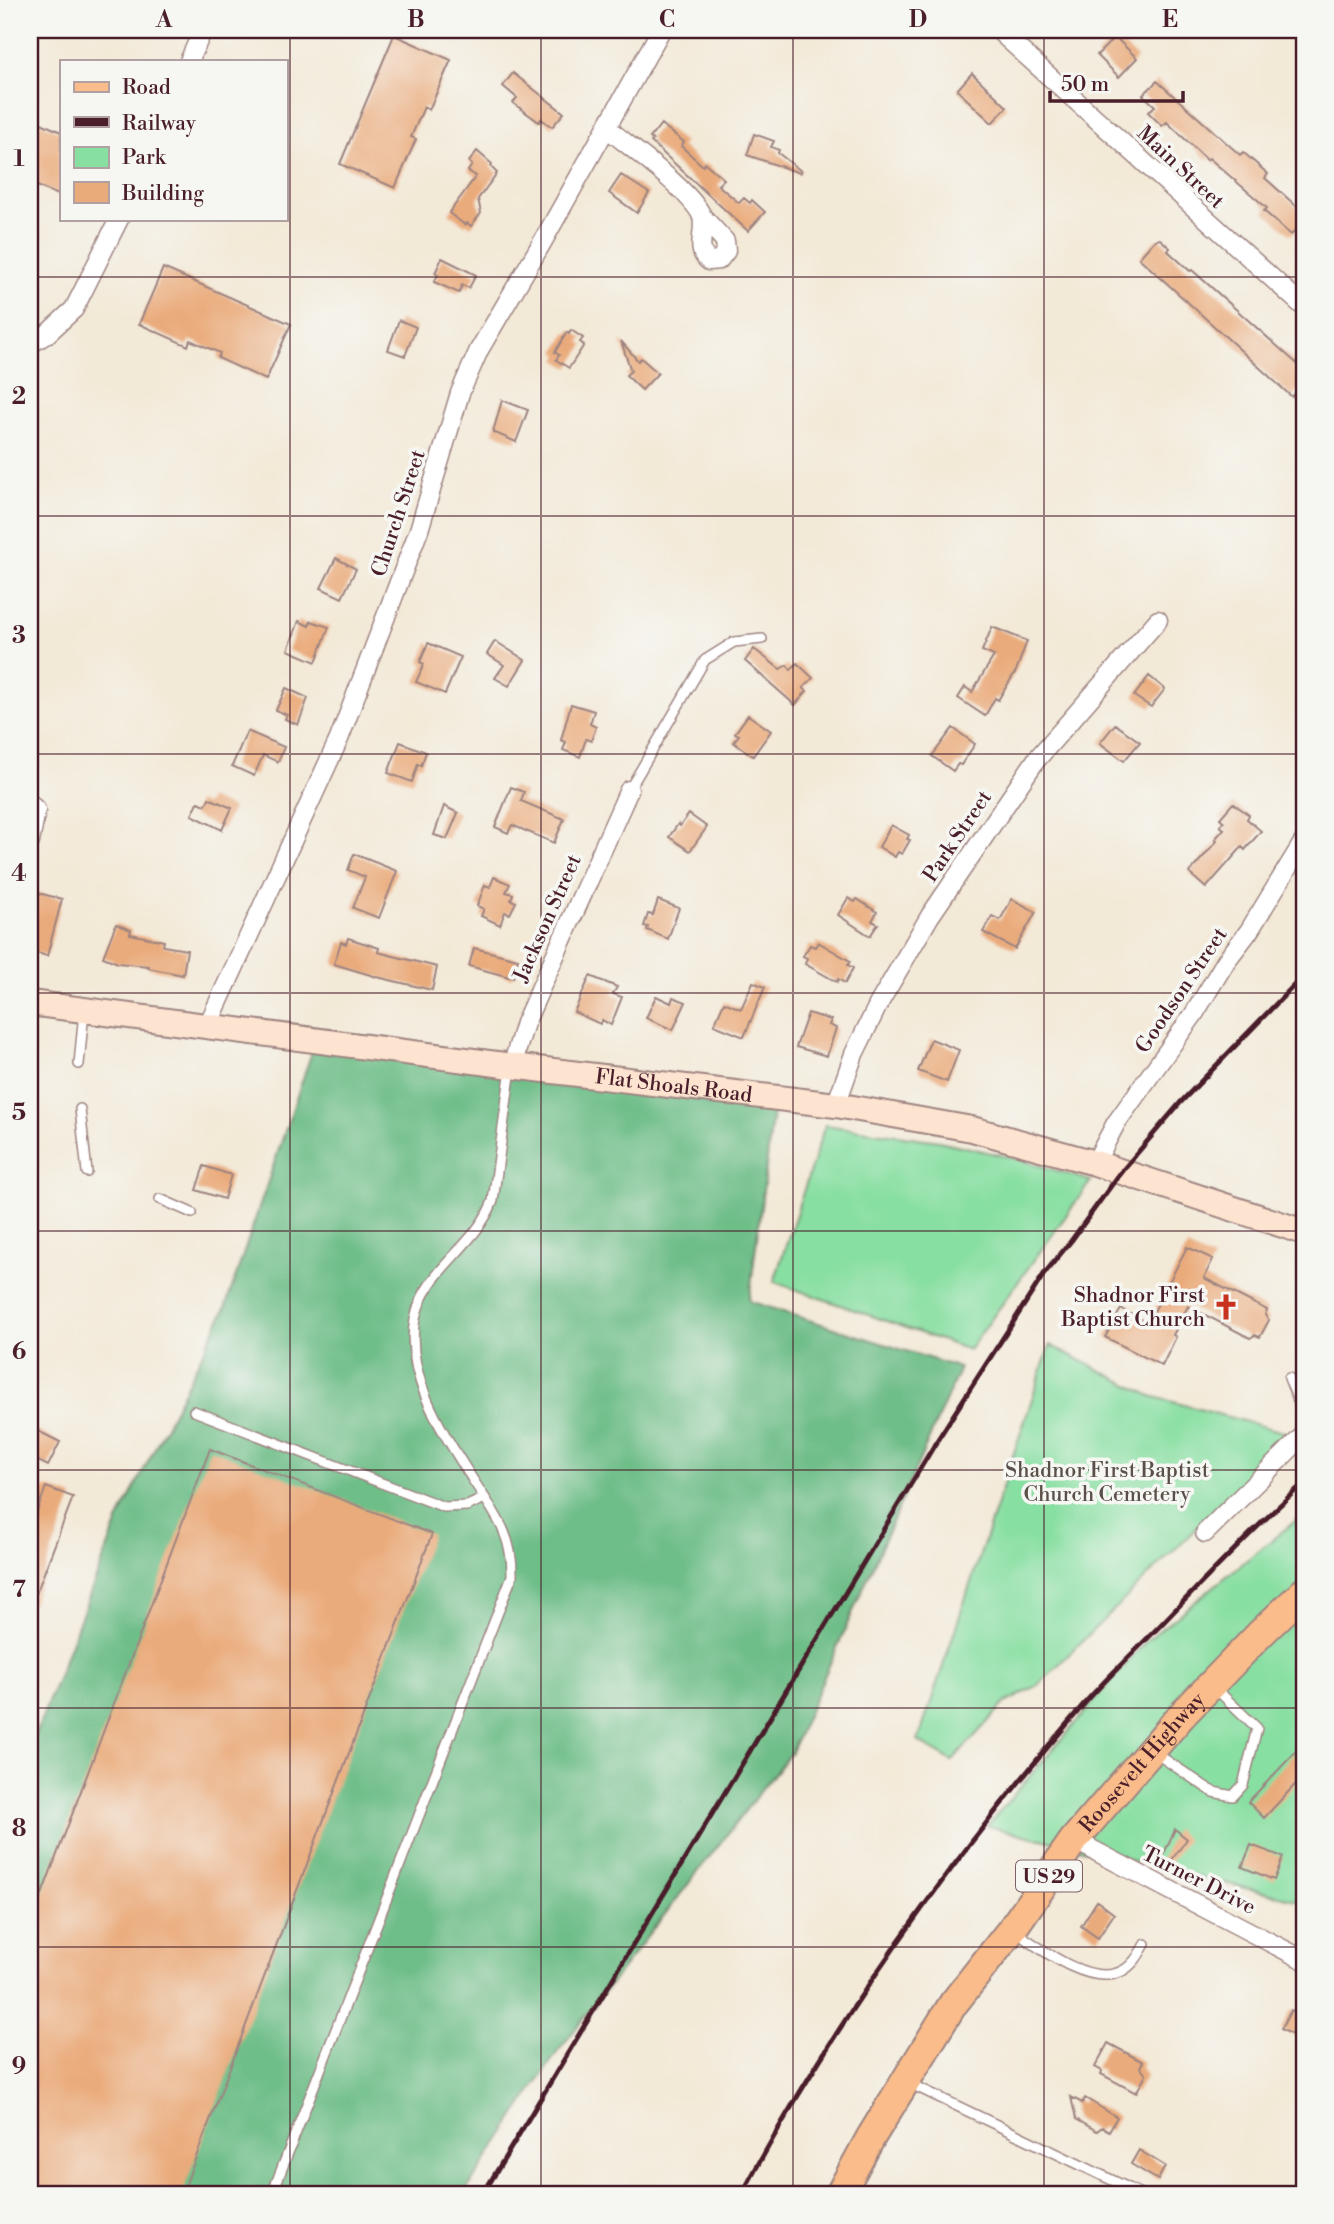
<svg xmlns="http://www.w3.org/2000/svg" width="1334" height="2224" font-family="'Libre Bodoni',serif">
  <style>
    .green { fill: #88dfa2; stroke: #697f66; stroke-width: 2 }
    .forest { fill: #6ebe88; stroke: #5c6e5a; stroke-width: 2 }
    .building { fill: #eaab7b }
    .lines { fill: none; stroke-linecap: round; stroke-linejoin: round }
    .lane-casing { stroke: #9e8481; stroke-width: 12 }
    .street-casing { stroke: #9e8481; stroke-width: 21 }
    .secondary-casing { stroke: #9e8481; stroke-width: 28 }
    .primary-casing { stroke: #9e8481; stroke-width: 32 }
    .lane { stroke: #fff; stroke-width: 9 }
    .street { stroke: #fff; stroke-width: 18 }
    .secondary { stroke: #fde4d0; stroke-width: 24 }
    .primary { stroke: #f9bc8a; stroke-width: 28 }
    .rail { stroke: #4a1f2b; stroke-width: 5 }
    .grid { fill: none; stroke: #4a1f2b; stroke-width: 2; stroke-opacity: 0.55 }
    .labels { text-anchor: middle; stroke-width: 7; stroke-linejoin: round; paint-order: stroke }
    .shield { fill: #f6f6f2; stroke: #7e6067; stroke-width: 2 }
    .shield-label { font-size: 19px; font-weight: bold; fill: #4a1f2b }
    .street-label { font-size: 21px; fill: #4a1f2b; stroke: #f6f6f2 }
    .poi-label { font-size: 21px; fill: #4a1f2b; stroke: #f6f6f2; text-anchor: end }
    .park-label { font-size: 21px; fill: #5a4f49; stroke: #f6f6f2 }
    .neatline { fill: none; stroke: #4a1f2b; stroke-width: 2.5 }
    .grid-label { font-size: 23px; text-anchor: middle; font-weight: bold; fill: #4a1f2b }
  </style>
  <rect width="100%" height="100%" fill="#f6f6f2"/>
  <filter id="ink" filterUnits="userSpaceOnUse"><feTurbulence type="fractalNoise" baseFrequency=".0143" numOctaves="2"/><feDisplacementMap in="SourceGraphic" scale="14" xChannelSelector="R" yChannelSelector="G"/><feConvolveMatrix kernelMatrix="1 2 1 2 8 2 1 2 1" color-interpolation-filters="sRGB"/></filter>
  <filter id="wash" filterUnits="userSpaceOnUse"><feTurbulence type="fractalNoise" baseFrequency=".00686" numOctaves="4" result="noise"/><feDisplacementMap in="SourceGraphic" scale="28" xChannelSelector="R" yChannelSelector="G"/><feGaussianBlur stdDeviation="1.57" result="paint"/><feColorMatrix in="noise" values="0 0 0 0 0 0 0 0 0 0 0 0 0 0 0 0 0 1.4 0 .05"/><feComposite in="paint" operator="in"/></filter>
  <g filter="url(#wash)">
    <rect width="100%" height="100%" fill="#f3e9d7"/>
    <!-- green -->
    <path class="green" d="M825,1125L939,1141L1018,1159L1091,1181L969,1350L774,1282Z
      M1050,1345L1151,1396L1291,1434L1037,1686L1005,1703L952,1761L918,1741Z
      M1304,1514V1902L987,1826L1146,1641Z"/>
    <!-- forest -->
    <path class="forest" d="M314,1046L775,1096L749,1301L960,1368L791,1752L556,2054L464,2194H30V1749L119,1519L224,1311Z"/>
    <g id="blocks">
      <!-- building -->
      <path class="building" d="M394,35L451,60L429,110L424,107L411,137L416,139L395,188L340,164Z
        M1115,37L1137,58L1119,77L1097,55Z
        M513,73L564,113L552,127L541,119L539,122L513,103L517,98L503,86Z
        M972,73L1007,107L992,123L957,90Z
        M1157,81L1240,155L1243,152L1268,174L1265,178L1304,213V221L1291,235L1264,211L1267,208L1209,158L1207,160L1167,122L1162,126L1148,112L1155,106L1143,95Z
        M30,118L61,132V196L30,183Z
        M661,124L684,142L681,146L703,166L705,163L724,179L718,185L739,203L744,198L750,203L752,200L765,212L748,231L651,142L653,140L650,138Z
        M754,134L774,141L771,147L779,150L778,153L801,171L800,173L747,155Z
        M477,151L492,164L491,167L497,173L478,199L481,213L471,226L467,223L465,225L449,213L476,176L468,171L472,165L469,162Z
        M621,175L649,193L637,213L609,193Z
        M1160,239L1170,248L1168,251L1190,271L1192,270L1304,370V383L1292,397L1139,258L1155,240Z
        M442,258L476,275L469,288L462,285L459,293L434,282L438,275L435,273Z
        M163,268L291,324L266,380L218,358L220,353L190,340L188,346L139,324Z
        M399,320L416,327L405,356L388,350Z
        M571,330L583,338L580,342L584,345L569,368L556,360L559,355L555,352L567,332L569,334Z
        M621,341L638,361L641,358L658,373L642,390L626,375L631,371Z
        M502,400L528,410L516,442L493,432Z
        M336,558L356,569L342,598L321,588Z
        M299,621L309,626L311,621L329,627L316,662L288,650Z
        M992,627L1027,641L1016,671L998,700L995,698L985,716L958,698L965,687L972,692L994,656L982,651Z
        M495,641L525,660L509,686L495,678L504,665L487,654Z
        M428,643L461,657L445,694L416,682L424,664L420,662Z
        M754,649L780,669L787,665L791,670L797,663L813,678L803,688L807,691L795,705L745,661Z
        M1149,676L1165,689L1151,707L1134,696Z
        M286,688L308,698L298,725L285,719L287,715L276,710Z
        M571,704L594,711L590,724L596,727L591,741L586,739L580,757L563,750L566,742L561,740Z
        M748,715L771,731L753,756L733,742L739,735L735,733Z
        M1115,724L1140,742L1124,761L1100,743Z
        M953,728L975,744L961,765L958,764L953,771L932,756Z
        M247,731L284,747L278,762L263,755L254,776L232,766Z
        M400,742L426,752L421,766L418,764L412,782L388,773Z
        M511,787L524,792L521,801L564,819L554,843L512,825L508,833L495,827Z
        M209,798L232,808L222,830L192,815L198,802L206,805Z
        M1233,803L1249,815L1247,819L1261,831L1245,850L1242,847L1206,888L1189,873L1217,841L1215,839L1224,829L1220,826L1224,822L1220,818Z
        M444,806L458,813L447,839L434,835Z
        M689,814L707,827L690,851L669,837L678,824L680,826Z
        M891,825L909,835L907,839L910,840L902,854L898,852L895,857L879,847Z
        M354,854L397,871L379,918L353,908L365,877L348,870Z
        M494,877L510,884L506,892L513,894L511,900L516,902L510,914L505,912L500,925L481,916L484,909L477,906L485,885L490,887Z
        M30,891L62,899L47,956L30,951Z
        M848,898L855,902L857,899L877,912L872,921L878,924L870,936L838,915Z
        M1012,899L1036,912L1015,949L983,932L992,916L1000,920Z
        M658,900L679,908L668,939L647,930L648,927L644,926L648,914L653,915Z
        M116,924L131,930L130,934L164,941L163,946L187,950L183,975L148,968L149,966L118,963L103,957Z
        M348,938L379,948L378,952L437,967L432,990L377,977L334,964L341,942L346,944Z
        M818,942L850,961L848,965L853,968L845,983L838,979L837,982L805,964L807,958L803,956L810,945L815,947Z
        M474,948L518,959L513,978L469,966Z
        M590,976L617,987L613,994L622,997L611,1025L602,1020L600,1024L574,1012Z
        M753,982L765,987L744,1037L714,1025L724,1002L741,1009Z
        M656,996L671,1003L673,997L686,1002L673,1030L646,1018Z
        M808,1013L831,1020L829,1025L836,1028L827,1056L796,1047Z
        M931,1039L959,1050L947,1082L918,1071Z
        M204,1166L231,1175L224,1199L196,1190Z
        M1187,1247L1213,1259L1204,1278L1267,1310L1265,1315L1269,1320L1260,1337L1255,1335L1250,1338L1188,1306L1173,1335L1176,1337L1162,1366L1105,1337L1121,1309L1148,1323Z
        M30,1427L60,1442L48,1466L30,1457Z
        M210,1449L432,1534L182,2194H30V1926Z
        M46,1487L73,1497L31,1607L30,1531Z
        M1304,1743V1775L1264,1818L1248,1802Z
        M1175,1829L1187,1839L1163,1872L1157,1869Z
        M1251,1845L1283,1857L1274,1880L1242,1867Z
        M1097,1901L1114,1914L1098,1938L1081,1926Z
        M1291,2010L1304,2017V2041L1281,2029Z
        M1108,2043L1143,2062L1140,2067L1146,2075L1136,2093L1101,2074L1102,2071L1095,2067Z
        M1071,2097L1082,2103L1085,2098L1117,2117L1109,2131L1102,2127L1097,2131L1076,2119Z
        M1139,2150L1165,2166L1158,2180L1131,2164Z"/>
    </g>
  </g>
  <g filter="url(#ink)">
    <use href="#blocks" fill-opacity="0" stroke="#9e8481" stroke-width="2"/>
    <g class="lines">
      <!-- lane casing -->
      <g class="lane-casing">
        <path id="lane" d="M629,790L705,660L734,642L762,639
          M79,1064L84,1012
          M80,1109L87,1172
          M160,1199L192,1213
          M1289,1378L1303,1413
          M194,1411L444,1507L467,1506L485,1498
          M1154,1752L1213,1792L1233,1796L1243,1785L1257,1728L1215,1688
          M1016,1932C1041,1949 1089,1986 1120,1972C1132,1967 1139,1955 1145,1944
          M909,2083L1141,2194
          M272,2194L512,1576C513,1535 495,1514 473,1480C444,1434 404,1377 415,1319C424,1270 475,1248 493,1201L511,1068"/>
      </g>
      <!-- street casing -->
      <g class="street-casing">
        <path id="street" d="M998,30L1304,307
          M189,61L203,30
          M607,128C631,148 687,188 701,214C708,229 693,250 709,261L719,260L726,251L725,241L701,215
          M30,344L47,334L74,309L119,219
          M30,804L36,810L30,842
          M207,1027L339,739L419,530L460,393L479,350L543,241L661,30
          M512,1066L525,1023L629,790
          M836,1105L854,1054L879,1003L930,916L1036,760L1158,620
          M1095,1163L1116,1123L1194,1014L1226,961L1249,931L1304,841
          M1205,1533L1304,1435
          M1074,1840L1304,1960"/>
      </g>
      <!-- secondary casing -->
      <g class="secondary-casing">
        <g id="secondary">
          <path id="s1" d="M30,1003L512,1066L836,1105L972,1129L1095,1163L1304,1232"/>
        </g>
      </g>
      <!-- primary casing -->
      <g class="primary-casing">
        <g id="primary">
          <path id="s2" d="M840,2194L871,2137L953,2004L1012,1929L1074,1840L1181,1716L1260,1634L1304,1592"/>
        </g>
      </g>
      <!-- lane -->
      <use href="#lane" class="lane"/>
      <!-- street -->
      <use href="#street" class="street"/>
      <!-- secondary -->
      <use href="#secondary" class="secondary"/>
      <!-- primary -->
      <use href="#primary" class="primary"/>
      <!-- rail -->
      <path class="rail" d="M483,2194L938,1439L1044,1274L1071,1241L1121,1172L1180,1103L1304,975
        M742,2194C836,2019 954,1855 1084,1704C1113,1671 1146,1641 1176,1609C1218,1566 1259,1523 1304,1483"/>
    </g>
  </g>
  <!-- grid -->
  <path class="grid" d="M290,30V2194M541,30V2194M793,30V2194M1044,30V2194M30,277H1304M30,516H1304M30,754H1304M30,993H1304M30,1231H1304M30,1470H1304M30,1708H1304M30,1947H1304"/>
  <!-- icons -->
  <defs>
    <g id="church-bare" transform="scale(2.1)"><path d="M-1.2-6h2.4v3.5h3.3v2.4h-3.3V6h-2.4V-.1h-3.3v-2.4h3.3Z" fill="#c8321e" stroke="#f6f6f2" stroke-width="2.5" paint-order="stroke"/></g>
  </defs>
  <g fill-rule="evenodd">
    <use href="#church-bare" x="1226" y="1307"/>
  </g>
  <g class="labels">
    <!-- shield labels -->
    <rect class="shield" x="1016" y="1860.5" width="66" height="31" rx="5"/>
    <g class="shield-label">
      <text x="1049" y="1883">US 29</text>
    </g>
    <!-- street labels -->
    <g class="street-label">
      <text transform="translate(1181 167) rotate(43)" y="7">Main Street</text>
      <text transform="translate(398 513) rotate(-72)" y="7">Church Street</text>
      <text transform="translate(957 836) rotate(-56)" y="7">Park Street</text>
      <text transform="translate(547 918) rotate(-66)" y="7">Jackson Street</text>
      <text transform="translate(1181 990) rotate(-56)" y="7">Goodson Street</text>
      <text dy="7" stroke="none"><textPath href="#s1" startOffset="649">Flat Shoals Road</textPath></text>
      <text dy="7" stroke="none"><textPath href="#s2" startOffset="528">Roosevelt Highway</textPath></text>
      <text transform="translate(1199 1880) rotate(27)" y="7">Turner Drive</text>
    </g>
    <!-- poi labels -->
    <g class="poi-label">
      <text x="1205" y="1302">Shadnor First<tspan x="1205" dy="24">Baptist Church</tspan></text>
    </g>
    <!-- park labels -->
    <g class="park-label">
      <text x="1107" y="1477">Shadnor First Baptist<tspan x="1107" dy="24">Church Cemetery</tspan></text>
    </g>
  </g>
  <!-- margin -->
  <rect width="1334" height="2224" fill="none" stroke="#f6f6f2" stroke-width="77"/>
  <!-- legend -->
  <rect x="60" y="60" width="228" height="161" fill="#f6f6f2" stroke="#b1a0a2" stroke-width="2"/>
  <rect x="74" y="82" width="35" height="10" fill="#f9bc8a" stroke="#b1a0a2" stroke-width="2"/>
  <text x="122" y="94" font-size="21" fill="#4a1f2b">Road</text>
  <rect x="74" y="117" width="35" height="10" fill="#4a1f2b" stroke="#b1a0a2" stroke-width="2"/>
  <text x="122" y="130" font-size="21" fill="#4a1f2b">Railway</text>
  <rect x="74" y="147" width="35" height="21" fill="#88dfa2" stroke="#b1a0a2" stroke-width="2"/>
  <text x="122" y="164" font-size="21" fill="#4a1f2b">Park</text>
  <rect x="74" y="182" width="35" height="21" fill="#eaab7b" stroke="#b1a0a2" stroke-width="2"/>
  <text x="122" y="200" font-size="21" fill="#4a1f2b">Building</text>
  <!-- scale -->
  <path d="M1050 91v10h133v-10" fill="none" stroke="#4a1f2b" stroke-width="3.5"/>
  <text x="1061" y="91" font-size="21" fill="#4a1f2b" stroke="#f6f6f2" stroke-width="5" paint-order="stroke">50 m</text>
  <rect x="38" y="38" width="1258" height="2148" class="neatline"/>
  <g class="grid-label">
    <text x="164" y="27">A</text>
    <text x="416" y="27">B</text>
    <text x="667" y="27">C</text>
    <text x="918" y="27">D</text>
    <text x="1170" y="27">E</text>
    <text x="19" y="166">1</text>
    <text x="19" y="404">2</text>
    <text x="19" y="643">3</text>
    <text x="19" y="881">4</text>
    <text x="19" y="1120">5</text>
    <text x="19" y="1359">6</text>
    <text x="19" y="1597">7</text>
    <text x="19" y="1836">8</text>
    <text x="19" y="2074">9</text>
  </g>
</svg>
